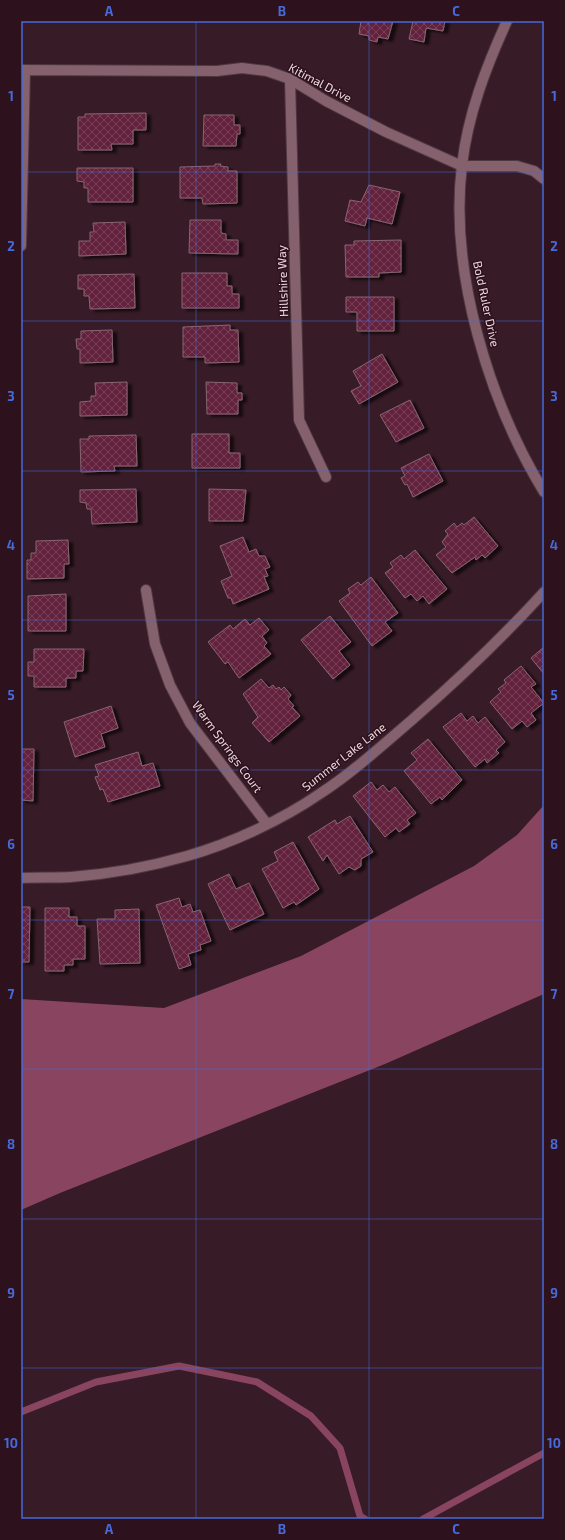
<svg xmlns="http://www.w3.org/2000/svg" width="565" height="1540" font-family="'Exo 2',sans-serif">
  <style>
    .water { fill: #89445f }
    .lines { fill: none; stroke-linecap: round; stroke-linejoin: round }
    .stream { stroke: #89445f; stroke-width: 7 }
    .building { fill: url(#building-cross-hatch); stroke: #886571; filter: url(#shadow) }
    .street-casing { stroke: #4f3741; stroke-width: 12 }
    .secondary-casing { stroke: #4f3741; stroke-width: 12 }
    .street { stroke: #84616d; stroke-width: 10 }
    .secondary { stroke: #84616d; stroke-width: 10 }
    .grid { fill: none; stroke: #476ada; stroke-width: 1; stroke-opacity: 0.55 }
    .labels { text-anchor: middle; stroke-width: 3; stroke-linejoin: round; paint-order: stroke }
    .street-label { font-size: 12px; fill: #eedae0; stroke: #2d111c }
    .neatline { fill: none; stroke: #476ada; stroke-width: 1.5 }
    .grid-label { font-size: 13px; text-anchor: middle; font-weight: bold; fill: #476ada }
  </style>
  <defs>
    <pattern id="building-cross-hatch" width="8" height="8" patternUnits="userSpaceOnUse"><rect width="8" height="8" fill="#62213d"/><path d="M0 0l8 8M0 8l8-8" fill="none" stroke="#794159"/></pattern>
    <filter id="shadow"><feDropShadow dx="4.5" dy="2.5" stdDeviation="1" flood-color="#0009"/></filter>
  </defs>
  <rect width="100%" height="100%" fill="#371b26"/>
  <!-- water -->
  <path class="water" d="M544,805V994L385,1064L60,1193L21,1210V999L164,1008L301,956L474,866L517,835Z"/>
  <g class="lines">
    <!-- stream -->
    <path class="stream" d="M21,1412L96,1382L179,1366L257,1382L311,1416L340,1448L360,1516L365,1519
      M423,1519L544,1453"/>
  </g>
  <!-- building -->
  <path class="building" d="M361,21H393L388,39L378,37L377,42L369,40V36L359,34Z
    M413,21H445L443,31L426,28L424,42L409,39Z
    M146,113V130H133V144H111L112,150H78V117H85V114Z
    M204,115H234V125H240V134H237L236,146H203Z
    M215,164H221L220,166L228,167V171H237V203L203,204L202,198H180V167L215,166Z
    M77,168H133V202H88V188H84V182L77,181Z
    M369,185L400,192L392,224L367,218L365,226L345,221L350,200L361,202Z
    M190,220H221V233L226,234V240H238V254L189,253Z
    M125,222L126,254L79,256V241H90V232H94L93,223Z
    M401,240V272L379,273V277H346L345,245H354V241Z
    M182,273H227V286H232V294H239V308H182Z
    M134,274L135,308L90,309L89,296H84V289H78V275Z
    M346,297H394V331H357V312H346Z
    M230,325V330H238L239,362L205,363V357H183V327Z
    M112,330L113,362L80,363V349H77L76,339H81V331Z
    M382,354L398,382L359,404L351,391L361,386L353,371Z
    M127,382V415L80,416V402L91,401V396H96L95,383Z
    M206,382L237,383V393H242V400H238V414H207Z
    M410,400L424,428L396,442L380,415Z
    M192,434H229V453H240V468H192Z
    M136,435L137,466H114L115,471L81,472L80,439H89V436Z
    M429,454L443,481L413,497L407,484L405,485L401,478L405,476L401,468Z
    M136,489L137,522L92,524L91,509H87L86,503L80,502V490Z
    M209,489L246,490L243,521H209Z
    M474,517L498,546L485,558L482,555L476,560L475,557L452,573L436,555L446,547L442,542L448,534L445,531L454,523L457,527L462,523L464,525Z
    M243,537L249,552L256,549L259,556H265L270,567L265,569L268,576L264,577L269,589L233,604L231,598H228L221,581L232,576L220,546Z
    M68,540L69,564H64V578L27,579V560H31V553H36V541Z
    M415,550L447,589L429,604L423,596L417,601L411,594L405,598L385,573L393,567L390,563L401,555L404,559Z
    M371,577L398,613L385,622L392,631L372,646L339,601L350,593L348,589L358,582L361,585Z
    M66,594V631H28V596Z
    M330,616L351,642L339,651L350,665L333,679L301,640Z
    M259,618L269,630L262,636L267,643L264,646L271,654L239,678L228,662L225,664L208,642L230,625L233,629L245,619L250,625Z
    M544,647V674L531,658Z
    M34,649H84L83,671H76V678H66V687H34V676H28V662H34Z
    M521,666L536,684L531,687L544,703L531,713L536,720L527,727L522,721L512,729L490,702L501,692L498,689L506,683L504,680Z
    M261,679L269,688L273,685L276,689L279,687L281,690L284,687L291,695L288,699L294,706L292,707L300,716L269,742L252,723L258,717L243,694Z
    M111,706L118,728L101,734L105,747L75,757L64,722Z
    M461,713L467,721L473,716L478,723L485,717L505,742L496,750L499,753L487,763L485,759L475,767L443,727Z
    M428,739L462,780L442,800L440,797L431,804L404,771L417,760L411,753Z
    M21,749H34L33,801L21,800Z
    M138,752L142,766L153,763L160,786L108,802L103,789L100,790L99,787L95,777L99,776L95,765Z
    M371,782L377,790L383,785L389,792L395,787L416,813L407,820L410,824L399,832L396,828L385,837L353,796Z
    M350,816L373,852L361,859V866L355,870L349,867L339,874L327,855L323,861L308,837L335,820L337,824Z
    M293,842L319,889L296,905L294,902L283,908L262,869L278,861L274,852Z
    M229,874L236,889L249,883L264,914L230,930L208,884Z
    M179,898L182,907L190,904L193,912L200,910L211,941L200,945L201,950L188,954L191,965L179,969L156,905Z
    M21,907H30L29,962H21Z
    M45,908H69V917H77V926H85V959H73V965H64V971H45Z
    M139,909L140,963L100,964L97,919H115V910Z"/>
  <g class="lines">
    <!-- street casing -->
    <g class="street-casing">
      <path id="street" d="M21,70L217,71L242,68L267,71L290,79L326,101L386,132L462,166H517L534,171L544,179
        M290,79L299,420L326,477
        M21,246L25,70
        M146,590L155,644L170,685L190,723L267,824
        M21,878C37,877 54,878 71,877C109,874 149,867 187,856C232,843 282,820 321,793C353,772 384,744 413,719C459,679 503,637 544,592"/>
    </g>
    <!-- secondary casing -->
    <g class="secondary-casing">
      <path id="secondary" d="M507,21C486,67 468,114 462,165C449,271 489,402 544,492"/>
    </g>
    <!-- street -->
    <use href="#street" class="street"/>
    <!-- secondary -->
    <use href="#secondary" class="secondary"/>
  </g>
  <!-- grid -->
  <path class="grid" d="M196,21V1519M369,21V1519M21,172H544M21,321H544M21,471H544M21,620H544M21,770H544M21,920H544M21,1069H544M21,1219H544M21,1368H544"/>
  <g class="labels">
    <!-- street labels -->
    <g class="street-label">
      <text transform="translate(320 83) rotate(28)" y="4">Kitimal Drive</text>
      <text transform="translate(283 281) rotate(-92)" y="4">Hillshire Way</text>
      <text transform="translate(486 304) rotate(78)" y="4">Bold Ruler Drive</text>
      <text transform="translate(227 747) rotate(54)" y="4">Warm Springs Court</text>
      <text transform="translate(344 757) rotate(-38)" y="4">Summer Lake Lane</text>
    </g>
  </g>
  <!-- border -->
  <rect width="565" height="1540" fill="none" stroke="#2d111c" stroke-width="44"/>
  <rect x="22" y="22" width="521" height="1496" class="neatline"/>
  <g class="grid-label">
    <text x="109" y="16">A</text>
    <text x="282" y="16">B</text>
    <text x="456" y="16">C</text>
    <text x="11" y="101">1</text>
    <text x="554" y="101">1</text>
    <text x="11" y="251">2</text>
    <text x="554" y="251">2</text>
    <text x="11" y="401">3</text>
    <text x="554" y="401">3</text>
    <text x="11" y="550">4</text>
    <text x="554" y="550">4</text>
    <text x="11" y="700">5</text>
    <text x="554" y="700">5</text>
    <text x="11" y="849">6</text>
    <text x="554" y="849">6</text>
    <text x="11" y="999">7</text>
    <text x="554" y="999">7</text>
    <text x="11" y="1149">8</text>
    <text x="554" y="1149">8</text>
    <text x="11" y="1298">9</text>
    <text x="554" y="1298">9</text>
    <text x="11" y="1448">10</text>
    <text x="554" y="1448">10</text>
    <text x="109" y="1534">A</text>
    <text x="282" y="1534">B</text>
    <text x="456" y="1534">C</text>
  </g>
</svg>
